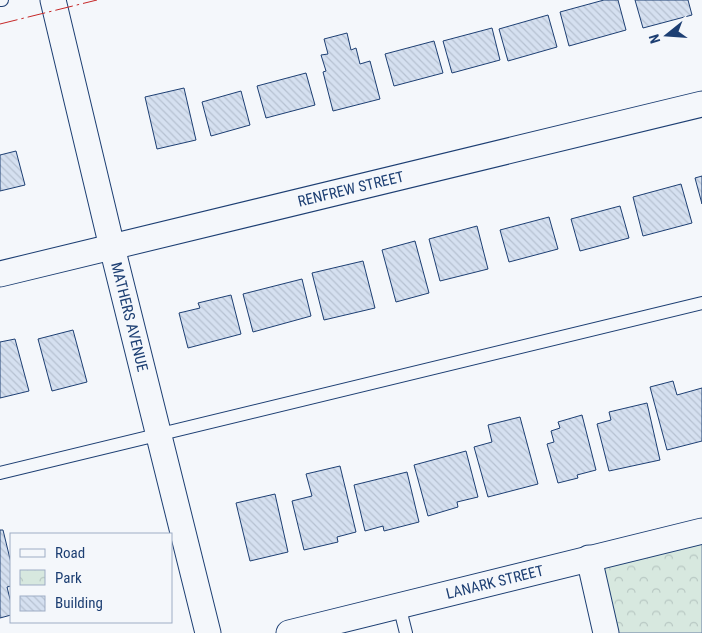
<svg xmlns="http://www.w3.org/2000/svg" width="702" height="633" font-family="'Roboto Condensed',sans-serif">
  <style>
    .park { fill: url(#park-crowns); stroke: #687fa3 }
    .building { fill: url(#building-back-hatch); stroke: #1d3f73 }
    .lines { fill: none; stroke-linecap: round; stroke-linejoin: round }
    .lane-casing { stroke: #1d3f73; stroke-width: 14 }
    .street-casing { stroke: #1d3f73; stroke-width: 27 }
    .lane { stroke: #f4f7fb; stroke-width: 12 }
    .street { stroke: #f4f7fb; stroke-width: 25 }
    .power { stroke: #c62828; stroke-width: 1; stroke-dasharray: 18 4 2.5 4; stroke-linecap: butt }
    .labels { text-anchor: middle; stroke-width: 4; stroke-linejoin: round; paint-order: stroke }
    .street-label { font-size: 15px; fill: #1d3f73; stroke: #f4f7fb }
  </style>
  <defs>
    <pattern id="park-crowns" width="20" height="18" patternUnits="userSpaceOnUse" patternTransform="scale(1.25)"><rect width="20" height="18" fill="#d7e8df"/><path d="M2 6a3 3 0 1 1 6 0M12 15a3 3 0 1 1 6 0" fill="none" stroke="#b8c8c3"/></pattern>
    <pattern id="building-back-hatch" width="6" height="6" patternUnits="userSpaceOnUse" patternTransform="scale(1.25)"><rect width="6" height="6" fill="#d5e0f0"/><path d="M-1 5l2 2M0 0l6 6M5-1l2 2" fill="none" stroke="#b6c1d1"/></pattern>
  </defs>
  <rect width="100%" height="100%" fill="#f4f7fb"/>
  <!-- park -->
  <path class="park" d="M702,531V633H606L589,558Z"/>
  <!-- building -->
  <path class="building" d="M604,0H618L626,30L569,46L560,12Z
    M635,0H688L692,15L643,28Z
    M548,15L557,47L508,61L499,29Z
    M492,28L500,60L452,73L443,41Z
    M347,33L351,50L356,48L360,64L370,61L380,99L333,111L323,72L326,71L321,55L328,54L324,39Z
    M434,41L443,73L394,86L385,54Z
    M306,73L315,105L266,118L257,86Z
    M184,88L196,140L157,149L145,97Z
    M241,91L250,125L211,136L202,102Z
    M16,151L25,185L0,191V155Z
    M702,176V204L695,178Z
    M681,184L692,223L643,236L633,197Z
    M620,206L629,238L580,251L571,219Z
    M549,217L558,249L509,262L500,230Z
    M477,226L488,269L440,281L429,239Z
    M415,241L429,293L396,302L382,250Z
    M363,261L375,308L324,320L312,273Z
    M302,279L311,316L253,332L243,294Z
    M231,295L241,334L188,348L179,313L200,308L198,303Z
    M73,330L87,382L52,391L38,339Z
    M15,339L29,391L0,398V342Z
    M673,381L677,395L702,388V441L667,450L650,387Z
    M647,403L660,460L609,471L597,424L611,420L609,412Z
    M582,415L596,470L577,475L578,478L558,483L547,444L554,442L551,431L560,428L558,422Z
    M520,417L538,484L488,497L474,447L492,442L488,425Z
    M466,451L478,497L457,502L458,507L428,516L414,465Z
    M340,466L356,532L337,537L338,542L304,550L292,501L312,496L306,474Z
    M407,472L419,522L384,531L383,526L365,531L354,485Z
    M275,494L288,552L250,561L236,503Z
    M0,530H3L11,563V586L7,587L11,603V615L0,618Z"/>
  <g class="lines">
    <!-- lane casing -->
    <g class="lane-casing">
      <path id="lane" d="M0,0H2
        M0,473L702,303
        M399,605L406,633"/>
    </g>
    <!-- street casing -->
    <g class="street-casing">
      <g id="street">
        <path id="s1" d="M53,0L112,247L208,633"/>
        <path id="s2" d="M0,274L702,104"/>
        <path d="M589,558L606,633"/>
        <path id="s3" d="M289,633L702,531"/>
      </g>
    </g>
    <!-- lane -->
    <use href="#lane" class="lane"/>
    <!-- street -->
    <use href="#street" class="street"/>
    <!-- power -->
    <path class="power" d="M0,24L97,0"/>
  </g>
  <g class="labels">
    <!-- street labels -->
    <g class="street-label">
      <text dy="5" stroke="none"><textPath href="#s2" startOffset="361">RENFREW STREET</textPath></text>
      <text dy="5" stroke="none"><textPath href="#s1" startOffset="326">MATHERS AVENUE</textPath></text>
      <text dy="5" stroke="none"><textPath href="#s3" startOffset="212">LANARK STREET</textPath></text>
    </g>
  </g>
  <!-- legend -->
  <rect x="10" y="533" width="162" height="90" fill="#f4f7fb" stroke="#9eadc5"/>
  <rect x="20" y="549" width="25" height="8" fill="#f4f7fb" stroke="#9eadc5"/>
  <text x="55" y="558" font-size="15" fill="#1d3f73">Road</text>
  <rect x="20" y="570" width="25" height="15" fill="url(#park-crowns)" stroke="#9eadc5"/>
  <text x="55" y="583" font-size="15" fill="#1d3f73">Park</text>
  <rect x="20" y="596" width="25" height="15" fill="url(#building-back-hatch)" stroke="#9eadc5"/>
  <text x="55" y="608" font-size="15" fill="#1d3f73">Building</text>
  <!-- north arrow -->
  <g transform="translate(667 35) rotate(253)" stroke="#f4f7fb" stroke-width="4" paint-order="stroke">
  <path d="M0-4L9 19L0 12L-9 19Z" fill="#1d3f73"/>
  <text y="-8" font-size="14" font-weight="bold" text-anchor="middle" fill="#1d3f73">N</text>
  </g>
</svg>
